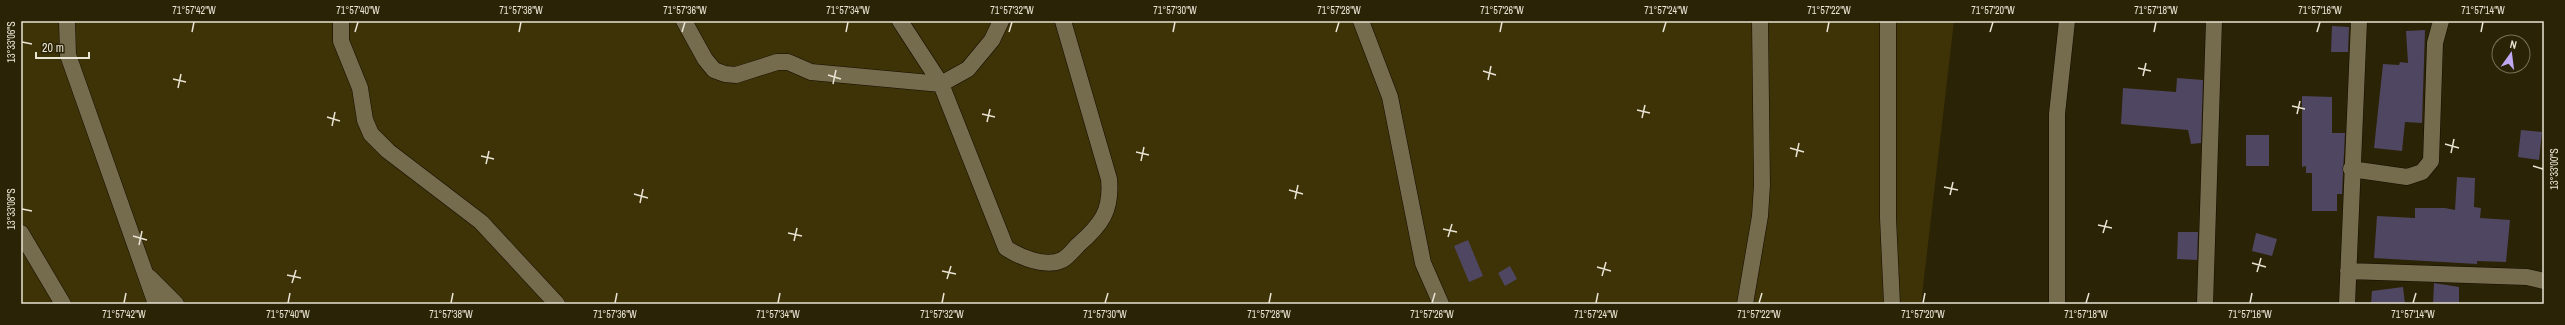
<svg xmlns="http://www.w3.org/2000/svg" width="2565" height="325" font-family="'Archivo Narrow',sans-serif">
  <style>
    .green { fill: #3e3207 }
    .building { fill: #4f4661 }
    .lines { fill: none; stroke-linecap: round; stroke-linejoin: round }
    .street-casing { stroke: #130c00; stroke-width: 17 }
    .street { stroke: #756c4e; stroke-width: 16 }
    .ticks { fill: none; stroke: #e9e4d4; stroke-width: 1.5 }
    .neatline { fill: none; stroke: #e9e4d4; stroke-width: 1.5 }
    .ticks-label { font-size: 10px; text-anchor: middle; fill: #e9e4d4 }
  </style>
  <rect width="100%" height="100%" fill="#2b2306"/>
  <!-- green -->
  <path class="green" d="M21,21H1954L1921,304H21Z"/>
  <!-- building -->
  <path class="building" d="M2332,26L2349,27L2348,52H2331Z
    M2425,30L2422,123L2405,122L2402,151L2374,148L2383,64L2399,65L2400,62L2408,63L2406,31Z
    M2177,78L2203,80L2201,143L2191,144L2188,130L2121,124L2123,88L2176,92Z
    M2302,96L2332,97V133H2345L2342,194H2337V211H2312V173H2306V166L2302,167Z
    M2521,130L2542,132L2539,160L2518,157Z
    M2246,135H2269V166H2246Z
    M2457,177L2475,178L2474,207L2481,208L2480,218L2510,220L2506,262L2477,261V264L2374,258L2377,216L2415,218V208H2445L2455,210Z
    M2178,232H2198L2197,260L2177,259Z
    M2256,233L2277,239L2272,256L2252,251Z
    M1468,240L1483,276L1469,282L1454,246Z
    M1510,266L1517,279L1505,286L1498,273Z
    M2434,283L2459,287V304H2433Z
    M2403,287L2405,304H2371L2372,291Z"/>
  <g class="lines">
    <!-- street casing -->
    <g class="street-casing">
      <path id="street" d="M67,21L68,55L156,304
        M341,21V41L360,88L365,120L371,134L388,151L481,222L557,304
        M684,21L705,59L714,70L725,74L736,75L777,62H788L811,72L941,84L968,69L992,40L1001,21
        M900,21L941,84L1006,248C1020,257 1045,268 1062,260C1068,257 1073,250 1078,245C1101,225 1112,211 1109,179L1063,21
        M1361,21L1390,97L1423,263L1441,304
        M1888,21V218L1892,304
        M2351,169L2407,177L2422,172L2431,161L2435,43L2441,21
        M21,233L63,304
        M2348,271L2527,277L2544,281
        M149,277L176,304
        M1745,304L1760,216L1762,185L1760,21
        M2057,304V114L2067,21
        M2205,304L2214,21
        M2347,304L2359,21"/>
    </g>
    <!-- street -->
    <use href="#street" class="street"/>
  </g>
  <!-- ticks -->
  <path class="ticks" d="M192,32L194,22M355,32L358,22M519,32L521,22M682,32L685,22M846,32L848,22M1009,32L1012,22M1173,32L1175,22M1336,32L1339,22M1500,32L1502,22M1663,32L1666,22M1827,32L1829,22M1990,32L1993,22M2154,32L2156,22M2317,32L2320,22M2481,32L2483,22M22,42L32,44M2138,68L2151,71M1483,71L1496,75M828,75L841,79M2143,76L2146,63M173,79L186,82M1488,80L1491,66M833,84L836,70M178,88L181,74M2292,106L2305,109M1637,110L1650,113M982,114L995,117M2297,114L2300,101M327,117L340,121M1642,118L1645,105M987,122L990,109M332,126L335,112M2445,144L2459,148M1790,148L1804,152M1136,152L1149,155M2451,153L2454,139M481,156L494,159M1796,157L1799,143M1141,161L1144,147M486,164L489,151M2533,166L2543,169M1944,187L1958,190M1289,190L1303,194M634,194L648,198M1950,195L1953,182M1295,199L1298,185M640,203L643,189M22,209L32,211M2098,225L2112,228M1443,229L1457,232M788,233L802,236M2103,233L2107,220M133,236L147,240M1448,237L1452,224M794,241L797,228M139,245L142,231M2252,263L2266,267M1597,267L1611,271M942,271L956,274M2257,272L2261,258M287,275L301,278M1602,276L1606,262M947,279L951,266M292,283L296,270M124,303L126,293M288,303L290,293M451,303L453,293M615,303L617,293M778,303L780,293M942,303L944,293M1105,303L1108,293M1269,303L1271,293M1432,303L1435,293M1596,303L1598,293M1759,303L1762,293M1923,303L1925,293M2086,303L2089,293M2250,303L2252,293M2413,303L2416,293"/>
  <!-- border -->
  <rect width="2565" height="325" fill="none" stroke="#2b2306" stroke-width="44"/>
  <!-- north arrow -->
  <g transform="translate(2511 54) rotate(14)"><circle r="19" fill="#2b2306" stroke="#777058"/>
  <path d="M0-3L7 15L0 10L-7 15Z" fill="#c1a8f3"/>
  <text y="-6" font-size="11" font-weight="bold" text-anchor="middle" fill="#e9e4d4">N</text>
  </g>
  <!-- scale -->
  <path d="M36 52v6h53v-6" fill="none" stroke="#e9e4d4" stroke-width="2"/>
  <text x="42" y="52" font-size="12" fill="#e9e4d4" stroke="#2b2306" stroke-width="3" paint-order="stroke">20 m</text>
  <rect x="22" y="22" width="2521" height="281" class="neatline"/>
  <g class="ticks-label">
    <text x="194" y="14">71°57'42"W</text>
    <text x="358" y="14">71°57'40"W</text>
    <text x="521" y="14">71°57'38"W</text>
    <text x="685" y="14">71°57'36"W</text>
    <text x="848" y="14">71°57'34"W</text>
    <text x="1012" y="14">71°57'32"W</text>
    <text x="1175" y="14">71°57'30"W</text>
    <text x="1339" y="14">71°57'28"W</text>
    <text x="1502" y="14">71°57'26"W</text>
    <text x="1666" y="14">71°57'24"W</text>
    <text x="1829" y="14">71°57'22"W</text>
    <text x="1993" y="14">71°57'20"W</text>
    <text x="2156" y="14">71°57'18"W</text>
    <text x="2320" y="14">71°57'16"W</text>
    <text x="2483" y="14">71°57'14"W</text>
    <text transform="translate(11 42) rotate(-90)" y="4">13°33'06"S</text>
    <text transform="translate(2554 169) rotate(-90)" y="4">13°33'00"S</text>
    <text transform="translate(11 209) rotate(-90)" y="4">13°33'08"S</text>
    <text x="124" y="318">71°57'42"W</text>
    <text x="288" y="318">71°57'40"W</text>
    <text x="451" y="318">71°57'38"W</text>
    <text x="615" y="318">71°57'36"W</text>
    <text x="778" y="318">71°57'34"W</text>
    <text x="942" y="318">71°57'32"W</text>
    <text x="1105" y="318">71°57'30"W</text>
    <text x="1269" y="318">71°57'28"W</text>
    <text x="1432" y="318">71°57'26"W</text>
    <text x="1596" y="318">71°57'24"W</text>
    <text x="1759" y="318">71°57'22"W</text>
    <text x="1923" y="318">71°57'20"W</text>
    <text x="2086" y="318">71°57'18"W</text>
    <text x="2250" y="318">71°57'16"W</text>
    <text x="2413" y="318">71°57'14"W</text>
  </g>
</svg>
